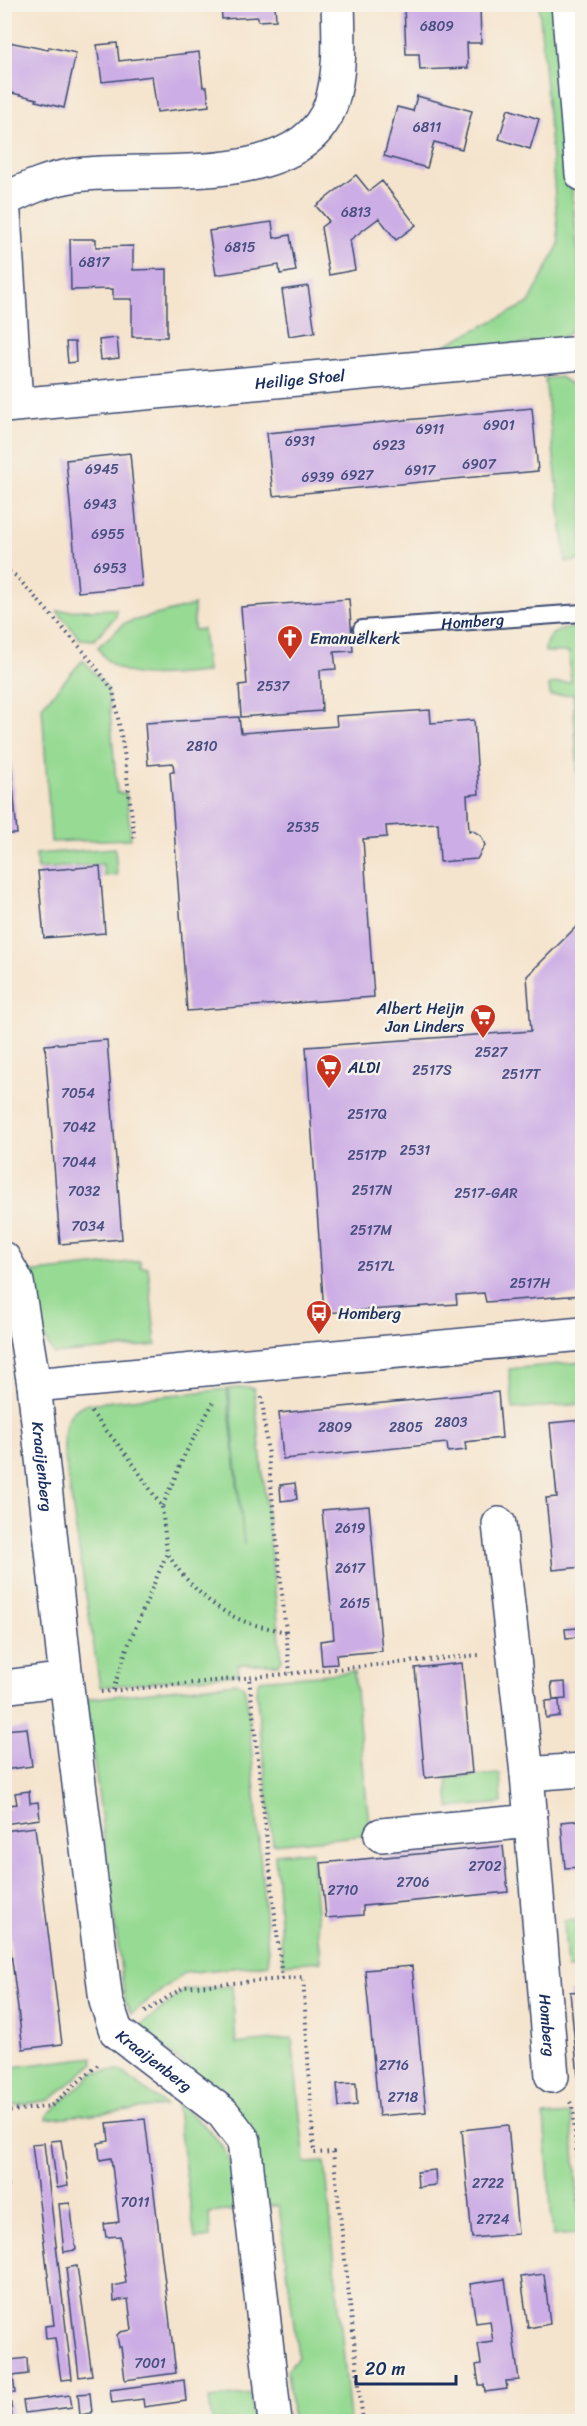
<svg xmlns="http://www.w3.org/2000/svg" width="587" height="2426" font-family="Sriracha,sans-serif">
  <rect width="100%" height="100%" fill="#f7f3e8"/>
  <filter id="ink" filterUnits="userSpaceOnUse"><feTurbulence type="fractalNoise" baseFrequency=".0167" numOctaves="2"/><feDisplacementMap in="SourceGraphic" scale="12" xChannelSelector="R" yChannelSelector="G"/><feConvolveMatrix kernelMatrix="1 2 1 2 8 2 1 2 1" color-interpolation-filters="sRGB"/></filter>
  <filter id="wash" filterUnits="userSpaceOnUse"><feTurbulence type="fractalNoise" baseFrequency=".008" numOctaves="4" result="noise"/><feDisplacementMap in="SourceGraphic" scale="24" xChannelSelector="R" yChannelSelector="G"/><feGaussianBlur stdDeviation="1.35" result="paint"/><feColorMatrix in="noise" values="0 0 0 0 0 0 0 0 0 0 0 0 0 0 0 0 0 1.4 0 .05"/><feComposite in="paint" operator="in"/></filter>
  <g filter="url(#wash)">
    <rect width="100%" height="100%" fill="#f5e4cd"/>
    <path fill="#96da93" stroke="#588478" stroke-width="1.5" d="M539,5H555L582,299C583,323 578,331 556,340L429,353L529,303L559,244Z
      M560,377L579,389L582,418V560L566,562L545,379Z
      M194,605V630L203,629L207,672C171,674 116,687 98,647L125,623Z
      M116,609V616L94,640L80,639L57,611Z
      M582,627V652H579L582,716V841L573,694L550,696L549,684L571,682L569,652H545C545,630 564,628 582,627Z
      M83,660L108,689L117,793H126L131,839L51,842L42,706Z
      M115,848L117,875L104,876L103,864L37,869L36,854Z
      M140,1261V1267H148L156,1345L54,1354L44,1338L27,1273Z
      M4,1315L12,1349L5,1350H4Z
      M582,1362V1404L513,1409L509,1369Z
      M248,1387L254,1389L282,1660L278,1664H238L239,1674L100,1687L64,1452C64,1430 62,1415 85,1404L227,1389L244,1545L229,1389Z
      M354,1672L370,1835L273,1844L256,1691L259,1680Z
      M236,1683L244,1686L248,1708L269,1964L184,1973L131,2014L125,2001L86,1699Z
      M500,1774L502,1803L449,1808L447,1778Z
      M312,1851L321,1961L283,1964L275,1854Z
      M582,1920V1968L567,1969L564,1921Z
      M232,1986L236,2044L292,2038L305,2163L325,2162L350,2421H293L287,2370L298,2357L279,2206H266L210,2088L140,2026L185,1990Z
      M93,2057L94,2063L50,2100L5,2107V2068Z
      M120,2070L166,2106L47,2119V2115L95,2072Z
      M176,2103C195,2118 219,2135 228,2158C234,2174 234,2193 236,2210L209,2213L210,2237L195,2239Z
      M571,2114L581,2233L553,2236L544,2116Z
      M250,2394L253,2421H212L209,2399Z"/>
    <g id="blocks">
      <path fill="#ccade5" d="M221,4H275L276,20L258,21V17L222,19Z
        M404,5H480L481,43H467L468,68L420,70L419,54H406Z
        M4,41L48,50L49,47L76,53L64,108L36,101L37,99L4,91Z
        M117,43L119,61L199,52L203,87H207L209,106L157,112L152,76L102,82L97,45Z
        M417,96L472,111L462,149L434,142L427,168L384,156L397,107L413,111Z
        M508,109L539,119L530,149L499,139Z
        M356,175L369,191L382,181L416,225L396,240L379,218L350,240L355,270L329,275L321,227L329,221L316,206Z
        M272,222L274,238L290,235L296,271L280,274L279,265L216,275L209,231Z
        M70,239H96V247L133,246V270L167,269V337H132V299H113V289L71,290Z
        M308,286L315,332L289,336L282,290Z
        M117,338L119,358L101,360L99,340Z
        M66,342H75L76,362L68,363Z
        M532,408L538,471L273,496L267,433Z
        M130,453L142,586L78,592L66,460Z
        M349,599L353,651L334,652L336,669L320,670L322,711L241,717L239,685L247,684L241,607Z
        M4,702H6L17,834H4Z
        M430,710L431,723L474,720L479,794L467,795L469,831L472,830L481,836L485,845L477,859L440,862L438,823L386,826L387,837L363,839L374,997L187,1011L170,772H174L173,763L148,765L145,723L239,717L241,733L337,726L336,716Z
        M100,866L105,933L44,938L38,871Z
        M582,921V1295L486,1302L484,1293L456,1295L457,1304L324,1313L306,1047L531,1031L527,976Z
        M107,1040L122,1239L60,1244L45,1045Z
        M498,1392L502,1438L465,1442L466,1450L448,1452L447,1443L283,1459L279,1413Z
        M582,1420V1567L553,1570L546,1498L557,1497L550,1423Z
        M295,1483L297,1499L281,1501L280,1485Z
        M369,1506L382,1651L336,1655L337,1664L322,1665L320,1641L334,1639L322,1510Z
        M4,1591L10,1627H4Z
        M578,1628L579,1637L566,1638L565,1629Z
        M462,1663L472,1773L425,1778L415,1668Z
        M565,1682L566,1699L553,1700L551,1683Z
        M559,1700L560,1716L546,1718L545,1701Z
        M27,1728L32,1766L4,1770V1730Z
        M29,1791L30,1803L38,1802L40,1819L4,1824V1811L10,1810L9,1805L17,1804L15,1793Z
        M582,1820V1867L565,1868L561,1822Z
        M35,1827L62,2044L23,2049L4,1896V1831Z
        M503,1846L508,1892L363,1906V1915L326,1918L321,1863Z
        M412,1966L426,2112L379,2116L365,1970Z
        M582,1991V2097L580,2098L570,1992Z
        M356,2083L357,2105L339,2107L337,2084Z
        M145,2119L176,2373L125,2380L121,2347H119L117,2335L120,2332L132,2330L128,2299L114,2301L113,2286L126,2283L120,2236L106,2237L104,2224L119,2222L111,2158L100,2160L98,2143L109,2141L107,2123Z
        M508,2125L518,2234L472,2238L462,2130Z
        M61,2140L68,2186L57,2188L51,2141Z
        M44,2143L72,2379L61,2380L55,2338L46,2339L45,2326L54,2325L32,2144Z
        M4,2161L9,2187L4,2188Z
        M435,2170L436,2185L418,2187L417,2172Z
        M70,2203L76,2250L64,2252L59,2204Z
        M77,2266L92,2375L79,2377L66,2268Z
        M544,2274L550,2324L528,2328L521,2277Z
        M505,2279L519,2380L506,2381L507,2389L485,2392L484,2385H479L476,2365L481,2364L478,2344L493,2342L490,2321L476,2323L470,2284Z
        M4,2317L11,2360L27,2358L28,2374L13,2376L15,2393L4,2394Z
        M184,2380L186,2401L144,2407L143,2399L112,2403L110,2390Z
        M90,2393L92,2413L80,2415L78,2394Z
        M70,2395L72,2407L25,2413L23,2401Z
        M4,2403H11L12,2420L4,2421Z"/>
    </g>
  </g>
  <g filter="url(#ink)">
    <use href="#blocks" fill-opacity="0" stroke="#3c4a6f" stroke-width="1.5"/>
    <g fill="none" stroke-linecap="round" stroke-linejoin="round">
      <defs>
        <g id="service">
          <path id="s1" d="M362,629L582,613"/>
        </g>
        <g id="minor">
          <path d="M568,4L582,174"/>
          <path d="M4,200C28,188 51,178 77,175C149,165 301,192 331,104C341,72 339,38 338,4"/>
          <path d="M4,214L16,404"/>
          <path id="s2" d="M4,406L582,353"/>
          <path id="s3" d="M4,1259L17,1282L34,1385L66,1679L106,2001L116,2031L223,2113L244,2141L275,2422"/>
          <path d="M34,1385L582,1334"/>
          <path d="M499,1524L527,1774L582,1770"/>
          <path d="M4,1687L66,1679"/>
          <path id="s4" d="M527,1774L552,2076"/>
          <path d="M381,1835L531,1821"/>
        </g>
      </defs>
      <use href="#service" stroke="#3c4a6f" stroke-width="20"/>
      <use href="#minor" stroke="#3c4a6f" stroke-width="36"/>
      <path stroke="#3c4a6f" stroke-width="4" stroke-dasharray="1.5 4.5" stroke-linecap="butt" d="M4,569L16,576L85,653L113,690L124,752L135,842
        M262,1397L286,1632
        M91,1412L130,1459L162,1507L185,1454L213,1403
        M162,1507L167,1553
        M113,1690L127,1648L167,1553C185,1582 215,1612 249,1623C261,1627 274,1629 286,1632L290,1673
        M101,1692L479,1655
        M282,1979L303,1977L314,2153L333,2152L363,2422
        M145,2012L184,1987L282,1979L249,1677
        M570,2102L573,2107L582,2223
        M4,2112L51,2106L101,2062"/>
      <use href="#service" stroke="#fff" stroke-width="16"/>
      <use href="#minor" stroke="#fff" stroke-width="33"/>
    </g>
  </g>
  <defs>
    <symbol id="church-pin" viewBox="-11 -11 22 30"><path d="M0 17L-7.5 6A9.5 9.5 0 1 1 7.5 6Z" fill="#c8321e" stroke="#f7f3e8"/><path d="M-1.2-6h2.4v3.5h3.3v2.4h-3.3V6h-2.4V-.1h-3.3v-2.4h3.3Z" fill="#fff"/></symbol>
    <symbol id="supermarket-pin" viewBox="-11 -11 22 30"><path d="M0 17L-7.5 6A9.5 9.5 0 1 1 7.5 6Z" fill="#c8321e" stroke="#f7f3e8"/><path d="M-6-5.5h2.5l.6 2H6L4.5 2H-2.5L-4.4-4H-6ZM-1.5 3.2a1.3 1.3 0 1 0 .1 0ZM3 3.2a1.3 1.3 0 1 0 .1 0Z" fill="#fff"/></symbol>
    <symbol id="bus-pin" viewBox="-11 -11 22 30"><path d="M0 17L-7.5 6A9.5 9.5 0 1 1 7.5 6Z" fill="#c8321e" stroke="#f7f3e8"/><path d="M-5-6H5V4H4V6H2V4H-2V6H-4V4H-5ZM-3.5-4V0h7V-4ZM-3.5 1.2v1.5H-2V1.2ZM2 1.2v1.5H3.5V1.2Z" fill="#fff"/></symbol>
  </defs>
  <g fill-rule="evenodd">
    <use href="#church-pin" x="275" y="623" width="30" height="40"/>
    <use href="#supermarket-pin" x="468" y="1002" width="30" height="40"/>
    <use href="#supermarket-pin" x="314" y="1052" width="30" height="40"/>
    <use href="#bus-pin" x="304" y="1298" width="30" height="40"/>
  </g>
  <g text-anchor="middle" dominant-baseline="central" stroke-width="5" stroke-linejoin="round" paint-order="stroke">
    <g font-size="14" fill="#474e80">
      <text x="437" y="26">6809</text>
      <text x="427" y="127">6811</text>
      <text x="356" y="212">6813</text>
      <text x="240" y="247">6815</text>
      <text x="94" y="262">6817</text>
      <text x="499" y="425">6901</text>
      <text x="430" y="429">6911</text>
      <text x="300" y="441">6931</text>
      <text x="389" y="445">6923</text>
      <text x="479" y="464">6907</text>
      <text x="102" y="469">6945</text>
      <text x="420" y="470">6917</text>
      <text x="357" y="475">6927</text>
      <text x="318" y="477">6939</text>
      <text x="100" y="504">6943</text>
      <text x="108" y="534">6955</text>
      <text x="110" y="568">6953</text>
      <text x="273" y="686">2537</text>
      <text x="202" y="746">2810</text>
      <text x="303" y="827">2535</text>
      <text x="491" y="1052">2527</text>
      <text x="432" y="1070">2517S</text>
      <text x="521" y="1074">2517T</text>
      <text x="78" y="1093">7054</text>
      <text x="367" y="1114">2517Q</text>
      <text x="79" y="1127">7042</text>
      <text x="415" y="1150">2531</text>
      <text x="367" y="1155">2517P</text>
      <text x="79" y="1162">7044</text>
      <text x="372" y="1190">2517N</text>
      <text x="84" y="1191">7032</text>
      <text x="486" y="1193">2517-GAR</text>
      <text x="88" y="1226">7034</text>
      <text x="371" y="1230">2517M</text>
      <text x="376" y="1266">2517L</text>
      <text x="530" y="1283">2517H</text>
      <text x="451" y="1422">2803</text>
      <text x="335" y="1427">2809</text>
      <text x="406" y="1427">2805</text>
      <text x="350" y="1528">2619</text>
      <text x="350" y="1568">2617</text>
      <text x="355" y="1603">2615</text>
      <text x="485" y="1866">2702</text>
      <text x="413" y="1882">2706</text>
      <text x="343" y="1890">2710</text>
      <text x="394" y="2065">2716</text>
      <text x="403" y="2097">2718</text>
      <text x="488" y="2183">2722</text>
      <text x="135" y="2202">7011</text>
      <text x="493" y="2219">2724</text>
      <text x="150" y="2363">7001</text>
    </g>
    <g font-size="16" fill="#1b2f5e" stroke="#f7f3e8">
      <text stroke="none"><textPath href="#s2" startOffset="297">Heilige Stoel</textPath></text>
      <text stroke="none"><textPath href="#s1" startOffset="111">Homberg</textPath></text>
      <text stroke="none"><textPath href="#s3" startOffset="213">Kraaijenberg</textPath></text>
      <text stroke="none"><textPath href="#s4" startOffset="252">Homberg</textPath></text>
      <text stroke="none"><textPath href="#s3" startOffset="831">Kraaijenberg</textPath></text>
    </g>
    <g font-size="16" fill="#1b2f5e" stroke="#f7f3e8" text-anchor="start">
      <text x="310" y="638">Emanuëlkerk</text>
      <text x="464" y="1008" text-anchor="end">Albert Heijn<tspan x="464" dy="18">Jan Linders</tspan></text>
      <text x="348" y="1067">ALDI</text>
      <text x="338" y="1313">Homberg</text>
    </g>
  </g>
  <rect width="587" height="2426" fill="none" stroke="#f7f3e8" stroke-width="24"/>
  <path d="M356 2375v9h100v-9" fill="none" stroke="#1b2f5e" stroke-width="3"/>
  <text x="365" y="2375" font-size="18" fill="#1b2f5e" stroke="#f7f3e8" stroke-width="4.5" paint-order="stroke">20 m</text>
</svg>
